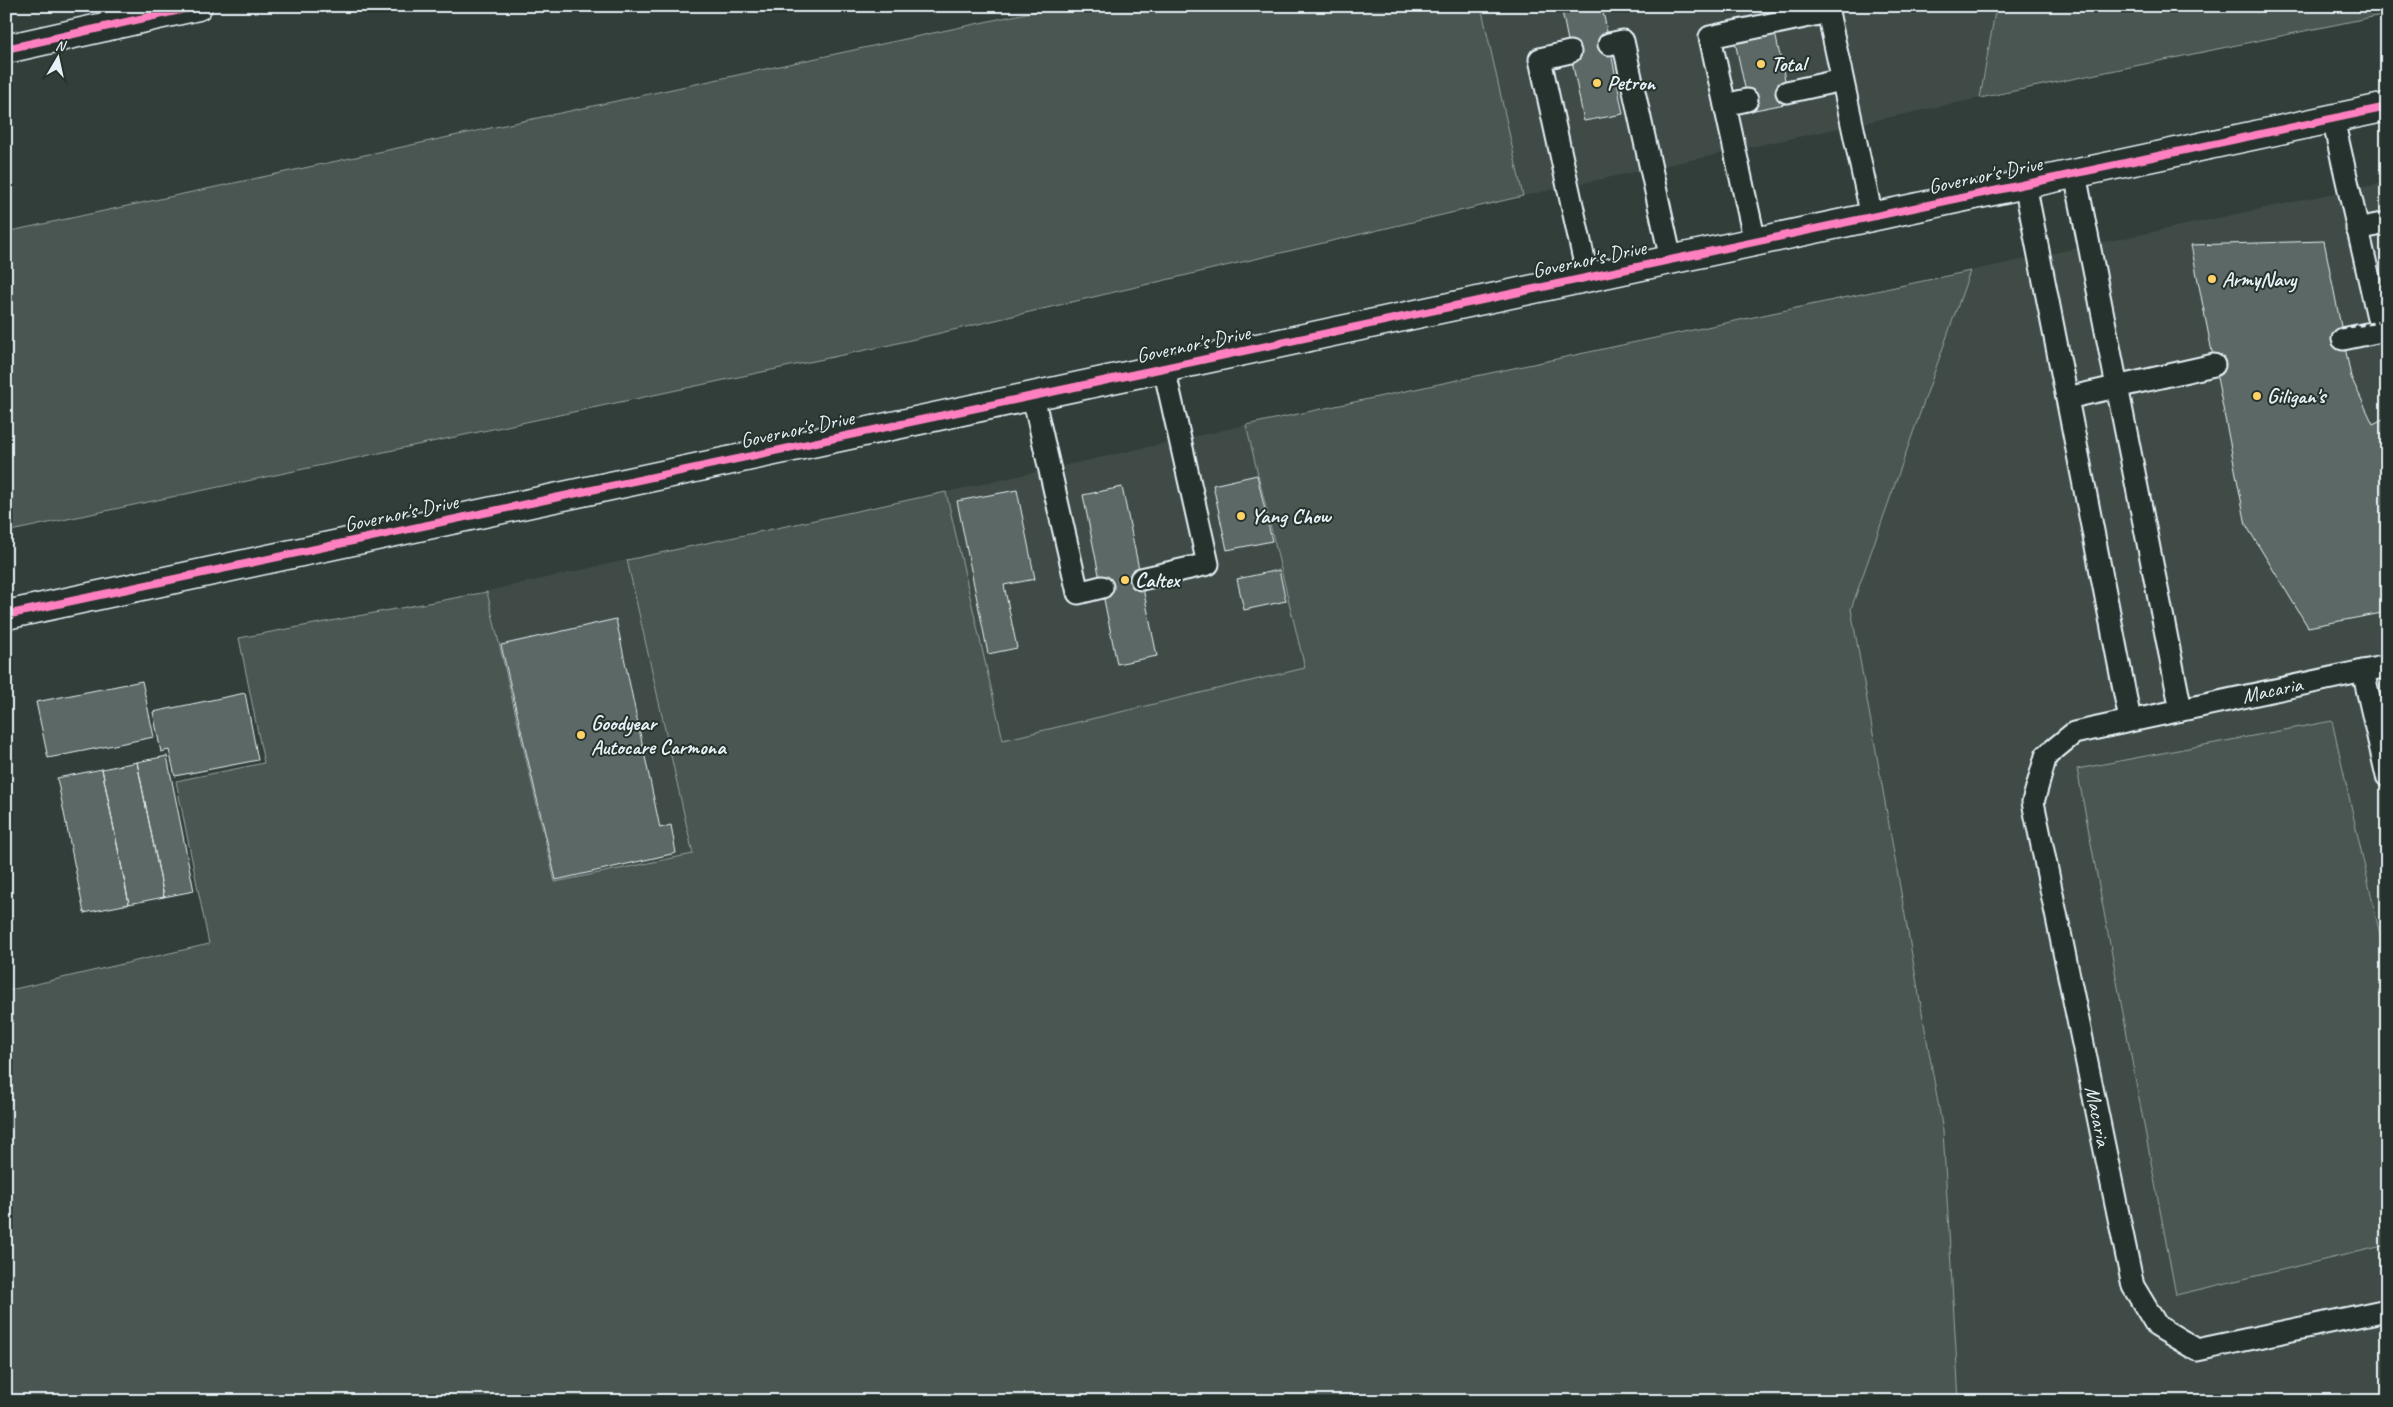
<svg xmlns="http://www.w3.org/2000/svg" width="2393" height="1407" font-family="Caveat,sans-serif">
  <rect width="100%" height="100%" fill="#323e39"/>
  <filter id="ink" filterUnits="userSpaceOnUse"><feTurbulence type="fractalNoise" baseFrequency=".02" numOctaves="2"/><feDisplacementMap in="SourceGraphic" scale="10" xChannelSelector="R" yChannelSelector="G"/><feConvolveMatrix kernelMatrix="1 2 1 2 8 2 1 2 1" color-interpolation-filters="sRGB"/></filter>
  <g filter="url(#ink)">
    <path fill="#3f4b46" d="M1481,6H1996L1980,98L1523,196Z
      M2387,182V1401H1959L1943,1131L1851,609L1970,271Z
      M1246,425L1305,668L1003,740L946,492Z
      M626,560L693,854L555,881L487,591Z"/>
    <path fill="#495651" stroke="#98a4a4" d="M1059,6H1481L1523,196L885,346L6,532V232Z
      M1996,6H2387V14L1980,98Z
      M1970,271L1851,609L1943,1131L1959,1401H6V991L209,944L176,781L264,763L239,638L487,592L555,882L693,854L627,560L946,492L1003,740L1305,668L1246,425Z
      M2332,721L2387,966V1245L2176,1295L2077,769Z"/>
    <path fill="#5c6865" stroke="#e8f1f8" d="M1561,6H1602L1623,114L1584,121Z
      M1774,28L1790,103L1750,111L1734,37Z
      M2324,241L2351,377L2373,424L2387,417V612L2308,627L2246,525L2191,245Z
      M1257,475L1272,541L1227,550L1213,485Z
      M1122,487L1157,656L1117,664L1083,495Z
      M1017,490L1035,579L1004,585L1017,648L988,654L957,501Z
      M1279,570L1286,601L1244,610L1237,579Z
      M616,619L660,828L671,825L676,853L556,880L501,645Z
      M142,681L154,737L48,758L36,702Z
      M245,693L258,760L175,776L169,750L161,752L153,712Z
      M167,756L194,891L164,897L137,762Z
      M137,762L164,897L129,904L102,769Z
      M102,769L129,904L84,913L57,778Z"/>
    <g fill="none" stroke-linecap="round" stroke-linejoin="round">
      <defs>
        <g id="lane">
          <path d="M1609,44L1623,41L1671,260"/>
          <path d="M1570,52L1540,59L1588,278"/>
          <path d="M1787,92L1842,80"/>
          <path d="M1725,105L1747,100"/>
          <path d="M2333,119L2381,331L2343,339"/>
          <path d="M2075,174L2181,710"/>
          <path d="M2025,184L2130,720"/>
          <path d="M2357,229L2387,223"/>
          <path d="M1755,242L1710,37L1828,12L1872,217"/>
          <path d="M1033,396L1078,593L1102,587"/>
          <path d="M2067,398L2214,365"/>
          <path d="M1141,579L1208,564L1164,368"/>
          <path id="s1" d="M2387,666L2074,733L2046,756L2033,802L2133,1286L2157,1326L2197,1350L2387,1310"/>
          <path d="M2363,671L2387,776"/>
        </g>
        <path id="street" d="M6,49L198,6"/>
        <path id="highway" d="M6,615L2387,107"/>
      </defs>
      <use href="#lane" stroke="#e8f1f8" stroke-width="25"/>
      <use href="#street" stroke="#e8f1f8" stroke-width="31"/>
      <use href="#highway" stroke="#e8f1f8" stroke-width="31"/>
      <use href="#lane" stroke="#26332d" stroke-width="21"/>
      <use href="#street" stroke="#26332d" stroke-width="28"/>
      <use href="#highway" stroke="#26332d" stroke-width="28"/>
      <path stroke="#e8f1f8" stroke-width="3" stroke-dasharray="5 4" stroke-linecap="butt" d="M2341,328L2387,321"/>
      <defs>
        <path id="cycleway" d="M6,49L198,6
          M6,615L2387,107"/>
      </defs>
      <use href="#cycleway" stroke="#26332d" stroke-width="11"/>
      <use href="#cycleway" stroke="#ff80c0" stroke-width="8"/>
    </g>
  </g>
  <g fill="#ffd166" stroke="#26332d" stroke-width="2">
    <circle cx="1761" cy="64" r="5"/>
    <circle cx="1597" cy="83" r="5"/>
    <circle cx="2212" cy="279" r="5"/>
    <circle cx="2257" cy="396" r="5"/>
    <circle cx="1241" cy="516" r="5"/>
    <circle cx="1125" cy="580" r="5"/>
    <circle cx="581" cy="735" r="5"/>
  </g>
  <g text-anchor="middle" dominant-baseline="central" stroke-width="4" stroke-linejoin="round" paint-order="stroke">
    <g font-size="21" font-weight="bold" fill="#e8f1f8" stroke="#26332d" text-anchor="start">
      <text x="1771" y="64">Total</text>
      <text x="1607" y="83">Petron</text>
      <text x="2222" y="279">ArmyNavy</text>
      <text x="2267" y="396">Giligan's</text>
      <text x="1251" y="516">Yang Chow</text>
      <text x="1135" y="580">Caltex</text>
      <text x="591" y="723">Goodyear<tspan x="591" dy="24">Autocare Carmona</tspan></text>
    </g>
    <g font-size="21" fill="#e8f1f8" stroke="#26332d">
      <text transform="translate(1985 175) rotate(-12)">Governor's Drive</text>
      <text transform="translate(1589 259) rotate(-12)">Governor's Drive</text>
      <text transform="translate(1193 344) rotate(-12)">Governor's Drive</text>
      <text transform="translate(797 429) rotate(-12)">Governor's Drive</text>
      <text transform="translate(401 513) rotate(-12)">Governor's Drive</text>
      <text transform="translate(2272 690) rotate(-12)">Macaria</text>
      <text stroke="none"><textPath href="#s1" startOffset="725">Macaria</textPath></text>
    </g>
  </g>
  <rect width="2393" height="1407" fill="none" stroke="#26332d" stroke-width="25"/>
  <rect x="12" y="12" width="2368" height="1382" fill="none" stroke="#e8f1f8" stroke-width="2" filter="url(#ink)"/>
  <g transform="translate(58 58) rotate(9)" stroke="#26332d" stroke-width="4" paint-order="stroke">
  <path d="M0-4L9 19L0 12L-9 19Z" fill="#e8f1f8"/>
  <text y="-8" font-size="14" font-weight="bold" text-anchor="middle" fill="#e8f1f8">N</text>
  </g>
</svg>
